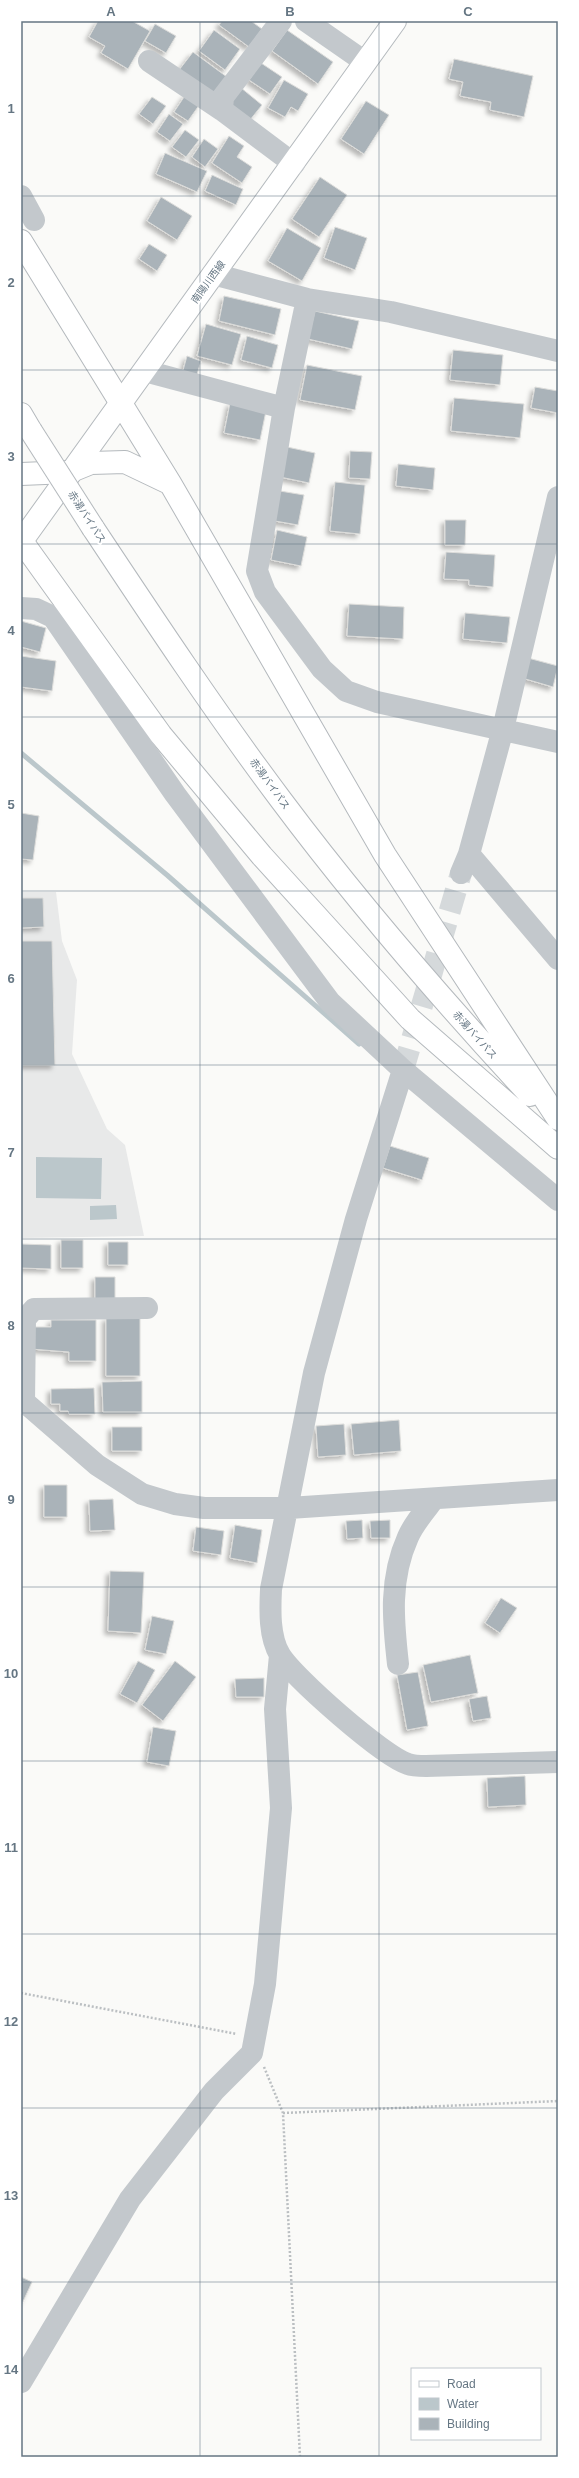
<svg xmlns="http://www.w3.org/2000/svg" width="579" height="2478" font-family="Helvetica,'Noto Sans JP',sans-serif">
  <defs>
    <filter id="shadow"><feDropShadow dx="-3.5" dy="3.5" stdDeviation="2" flood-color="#0004"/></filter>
  </defs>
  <rect width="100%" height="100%" fill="#fafaf8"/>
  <path fill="#e8e9e9" d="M21,892H56L62,941L77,980L72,1054L107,1129L125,1145L144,1236L21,1238Z"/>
  <path fill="#bbc7cb" d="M36,1157L102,1158L101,1199L36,1198Z
    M116,1205L117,1219L90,1220V1206Z"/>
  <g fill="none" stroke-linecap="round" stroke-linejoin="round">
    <path stroke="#bbc7cb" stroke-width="5" d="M21,753L167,875L359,1044"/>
  </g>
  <path fill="#aab3b9" stroke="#dcdcda" filter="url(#shadow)" d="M98,21H132L150,31L128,69L101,53L105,46L89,37Z
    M222,21H251L262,29L249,47L219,25Z
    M155,24L176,36L166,53L145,41Z
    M214,30L240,49L225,70L199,51Z
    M287,30L333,62L318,84L272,51Z
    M193,52L227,77L213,95L179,70Z
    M454,59L533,76L524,117L490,110L491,102L460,96L463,82L449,79Z
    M261,63L282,77L270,94L249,80Z
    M284,80L308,94L298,111L291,107L285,117L268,108Z
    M240,87L262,105L250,120L228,102Z
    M186,94L200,104L188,121L174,112Z
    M152,97L166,106L153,124L139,114Z
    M366,101L389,115L364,154L341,139Z
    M169,114L183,124L170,141L157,132Z
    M185,130L199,140L186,157L172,147Z
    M229,136L244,146L237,157L252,167L242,183L212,163Z
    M204,139L218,149L205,167L192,157Z
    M165,153L207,171L197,192L156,174Z
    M212,175L243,189L236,205L205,191Z
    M320,177L347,195L319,237L292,219Z
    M161,197L192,216L177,240L147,221Z
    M335,227L367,238L355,270L324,258Z
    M287,228L321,248L302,281L268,261Z
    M149,244L167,255L157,271L139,259Z
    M224,296L281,309L275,335L219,321Z
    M315,311L359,321L352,349L308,339Z
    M206,324L241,334L232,365L197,356Z
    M247,336L278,345L272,368L241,360Z
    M453,350L503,355L500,385L450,380Z
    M187,356L201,361L196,378L182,374Z
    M307,365L362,376L355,410L300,400Z
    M535,387L558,391V413L531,408Z
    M454,398L524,404L520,438L451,431Z
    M230,403L266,411L260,440L224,433Z
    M287,447L315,453L309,483L280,477Z
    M350,451L372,452L370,479L349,478Z
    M398,464L435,468L433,490L396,486Z
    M335,482L365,485L360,534L330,531Z
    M280,491L304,495L298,525L275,521Z
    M445,520H466L465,545H445Z
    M277,530L307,537L301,566L271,560Z
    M446,552L495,555L493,587L469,585V580L444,579Z
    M349,604L404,607L403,639L347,636Z
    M465,613L510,617L507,643L463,639Z
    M21,621L46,628L40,652L21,647Z
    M21,656L56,661L52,691L21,687Z
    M528,658L558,666L553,687L522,678Z
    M21,813L39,816L33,860L21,859Z
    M21,898H43L44,927L21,928Z
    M21,941H52L55,1065H21Z
    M390,1146L429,1158L422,1180L383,1168Z
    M61,1240H83V1268H61Z
    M108,1242H128V1265H108Z
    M21,1244L51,1245V1269L21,1268Z
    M95,1277H115V1299H95Z
    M140,1317V1376H106V1318Z
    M51,1320H96V1361H69V1352L31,1349V1327H51Z
    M142,1381V1412H103L102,1382Z
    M94,1388L95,1414H69L68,1411H60V1404H51V1389Z
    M399,1420L401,1451L354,1455L351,1424Z
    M344,1424L346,1455L318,1457L316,1426Z
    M112,1427H142V1451H112Z
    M44,1485H67V1517H44Z
    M113,1499L115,1530L90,1531L89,1500Z
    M362,1520L363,1538L347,1539L346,1521Z
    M390,1520V1538H371L370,1521Z
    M235,1525L262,1530L257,1563L230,1558Z
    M196,1527L224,1531L221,1555L193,1551Z
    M110,1571L144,1572L141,1633L108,1631Z
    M501,1598L517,1608L500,1633L485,1623Z
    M152,1616L174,1621L166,1654L145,1650Z
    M470,1655L478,1693L431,1702L423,1665Z
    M138,1661L155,1670L137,1703L120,1694Z
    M175,1661L196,1677L163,1721L142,1705Z
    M418,1672L428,1726L407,1730L397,1675Z
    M264,1678V1697H236L235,1679Z
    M487,1696L491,1718L473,1721L469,1699Z
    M153,1727L176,1731L169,1766L147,1762Z
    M525,1776L526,1805L488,1807L487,1778Z
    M21,2277L32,2282L21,2306Z"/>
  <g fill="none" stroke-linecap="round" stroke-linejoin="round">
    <path stroke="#d5d9db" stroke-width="22" stroke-dasharray="22 11" stroke-linecap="butt" d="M403,1070L461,873"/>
    <defs>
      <path id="major" d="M21,542L395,21"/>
      <path id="highway" d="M21,241L170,483L385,855L558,1119
        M21,414L31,431
        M21,474L69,472L91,463L125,462L169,483
        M93,528C154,620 215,712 281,800C358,903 443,1001 530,1095
        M21,540L161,735L262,856L410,1019L558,1148"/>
    </defs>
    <use href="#major" stroke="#b5babe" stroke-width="24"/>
    <use href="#highway" stroke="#b4b9bd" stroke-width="24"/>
    <path stroke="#bbbfc2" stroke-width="2.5" stroke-dasharray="2 2" stroke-linecap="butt" d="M21,1993L237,2034
      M264,2067L283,2113L300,2457
      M283,2113L558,2101"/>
    <path stroke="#c3c8cc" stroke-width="22" d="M281,21L223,97L222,110L294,164
      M306,21L365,62
      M149,61L222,110
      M21,196L34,220
      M213,274L307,299L391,312L558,351
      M307,299L284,408L257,571L265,592L322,669L346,691L377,702L558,742
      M145,371L284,408
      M21,608L36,609L53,617L175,794L330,1002L403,1070L558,1200
      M469,854L558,959
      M461,873L469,854L503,729L558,497
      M403,1070L356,1219L314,1373L271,1589C270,1610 269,1637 280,1655C294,1678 383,1756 408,1764C413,1766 420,1766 426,1766L558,1762
      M21,1399L97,1465L142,1494L175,1504L204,1508H289L558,1490
      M24,1402L25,1319L34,1309L147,1308
      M398,1664C393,1620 389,1579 408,1537C414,1523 425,1511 434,1499
      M21,2382L130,2199L214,2091L252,2053L265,1984L281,1808L275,1709L280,1655"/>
    <use href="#major" stroke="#fff" stroke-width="22"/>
    <use href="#highway" stroke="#fff" stroke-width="22"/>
    <defs>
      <path id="highway-bridge" d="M31,431L93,528"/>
    </defs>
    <use href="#highway-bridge" stroke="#b4b9bd" stroke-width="24" stroke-linecap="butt"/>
    <use href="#highway-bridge" stroke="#fff" stroke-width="22"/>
  </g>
  <path fill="none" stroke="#657683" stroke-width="1" stroke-opacity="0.55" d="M200,21V2457M379,21V2457M21,196H558M21,370H558M21,544H558M21,717H558M21,891H558M21,1065H558M21,1239H558M21,1413H558M21,1587H558M21,1761H558M21,1934H558M21,2108H558M21,2282H558"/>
  <g text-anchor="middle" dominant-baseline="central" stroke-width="4" stroke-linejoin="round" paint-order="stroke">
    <g font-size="10" fill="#657683" stroke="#fff">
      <text transform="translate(208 282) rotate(-54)">南陽川西線</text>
      <text transform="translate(87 517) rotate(57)">赤湯バイパス</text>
      <text transform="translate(270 784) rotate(54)">赤湯バイパス</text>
      <text transform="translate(475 1035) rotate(48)">赤湯バイパス</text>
    </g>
  </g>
  <rect width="579" height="2478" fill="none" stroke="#ffffff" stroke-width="44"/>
  <rect x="411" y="2368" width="130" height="72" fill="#ffffff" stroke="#c1c8cd"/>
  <rect x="419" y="2381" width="20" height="6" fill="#ffffff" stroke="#c1c8cd"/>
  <text x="447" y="2388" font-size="12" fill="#657683">Road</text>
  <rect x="419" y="2398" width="20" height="12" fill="#bbc7cb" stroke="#c1c8cd"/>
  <text x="447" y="2408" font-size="12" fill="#657683">Water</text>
  <rect x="419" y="2418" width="20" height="12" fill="#aab3b9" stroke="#c1c8cd"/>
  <text x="447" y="2428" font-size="12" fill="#657683">Building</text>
  <rect x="22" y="22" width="535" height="2434" fill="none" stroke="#657683" stroke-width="1.5"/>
  <g font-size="13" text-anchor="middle" font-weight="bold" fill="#657683">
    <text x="111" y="16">A</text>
    <text x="290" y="16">B</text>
    <text x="468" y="16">C</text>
    <text x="11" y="113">1</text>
    <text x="11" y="287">2</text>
    <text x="11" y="461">3</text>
    <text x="11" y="635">4</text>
    <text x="11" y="809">5</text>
    <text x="11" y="983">6</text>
    <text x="11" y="1157">7</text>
    <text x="11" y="1330">8</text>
    <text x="11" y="1504">9</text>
    <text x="11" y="1678">10</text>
    <text x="11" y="1852">11</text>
    <text x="11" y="2026">12</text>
    <text x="11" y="2200">13</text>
    <text x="11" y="2374">14</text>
  </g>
</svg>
